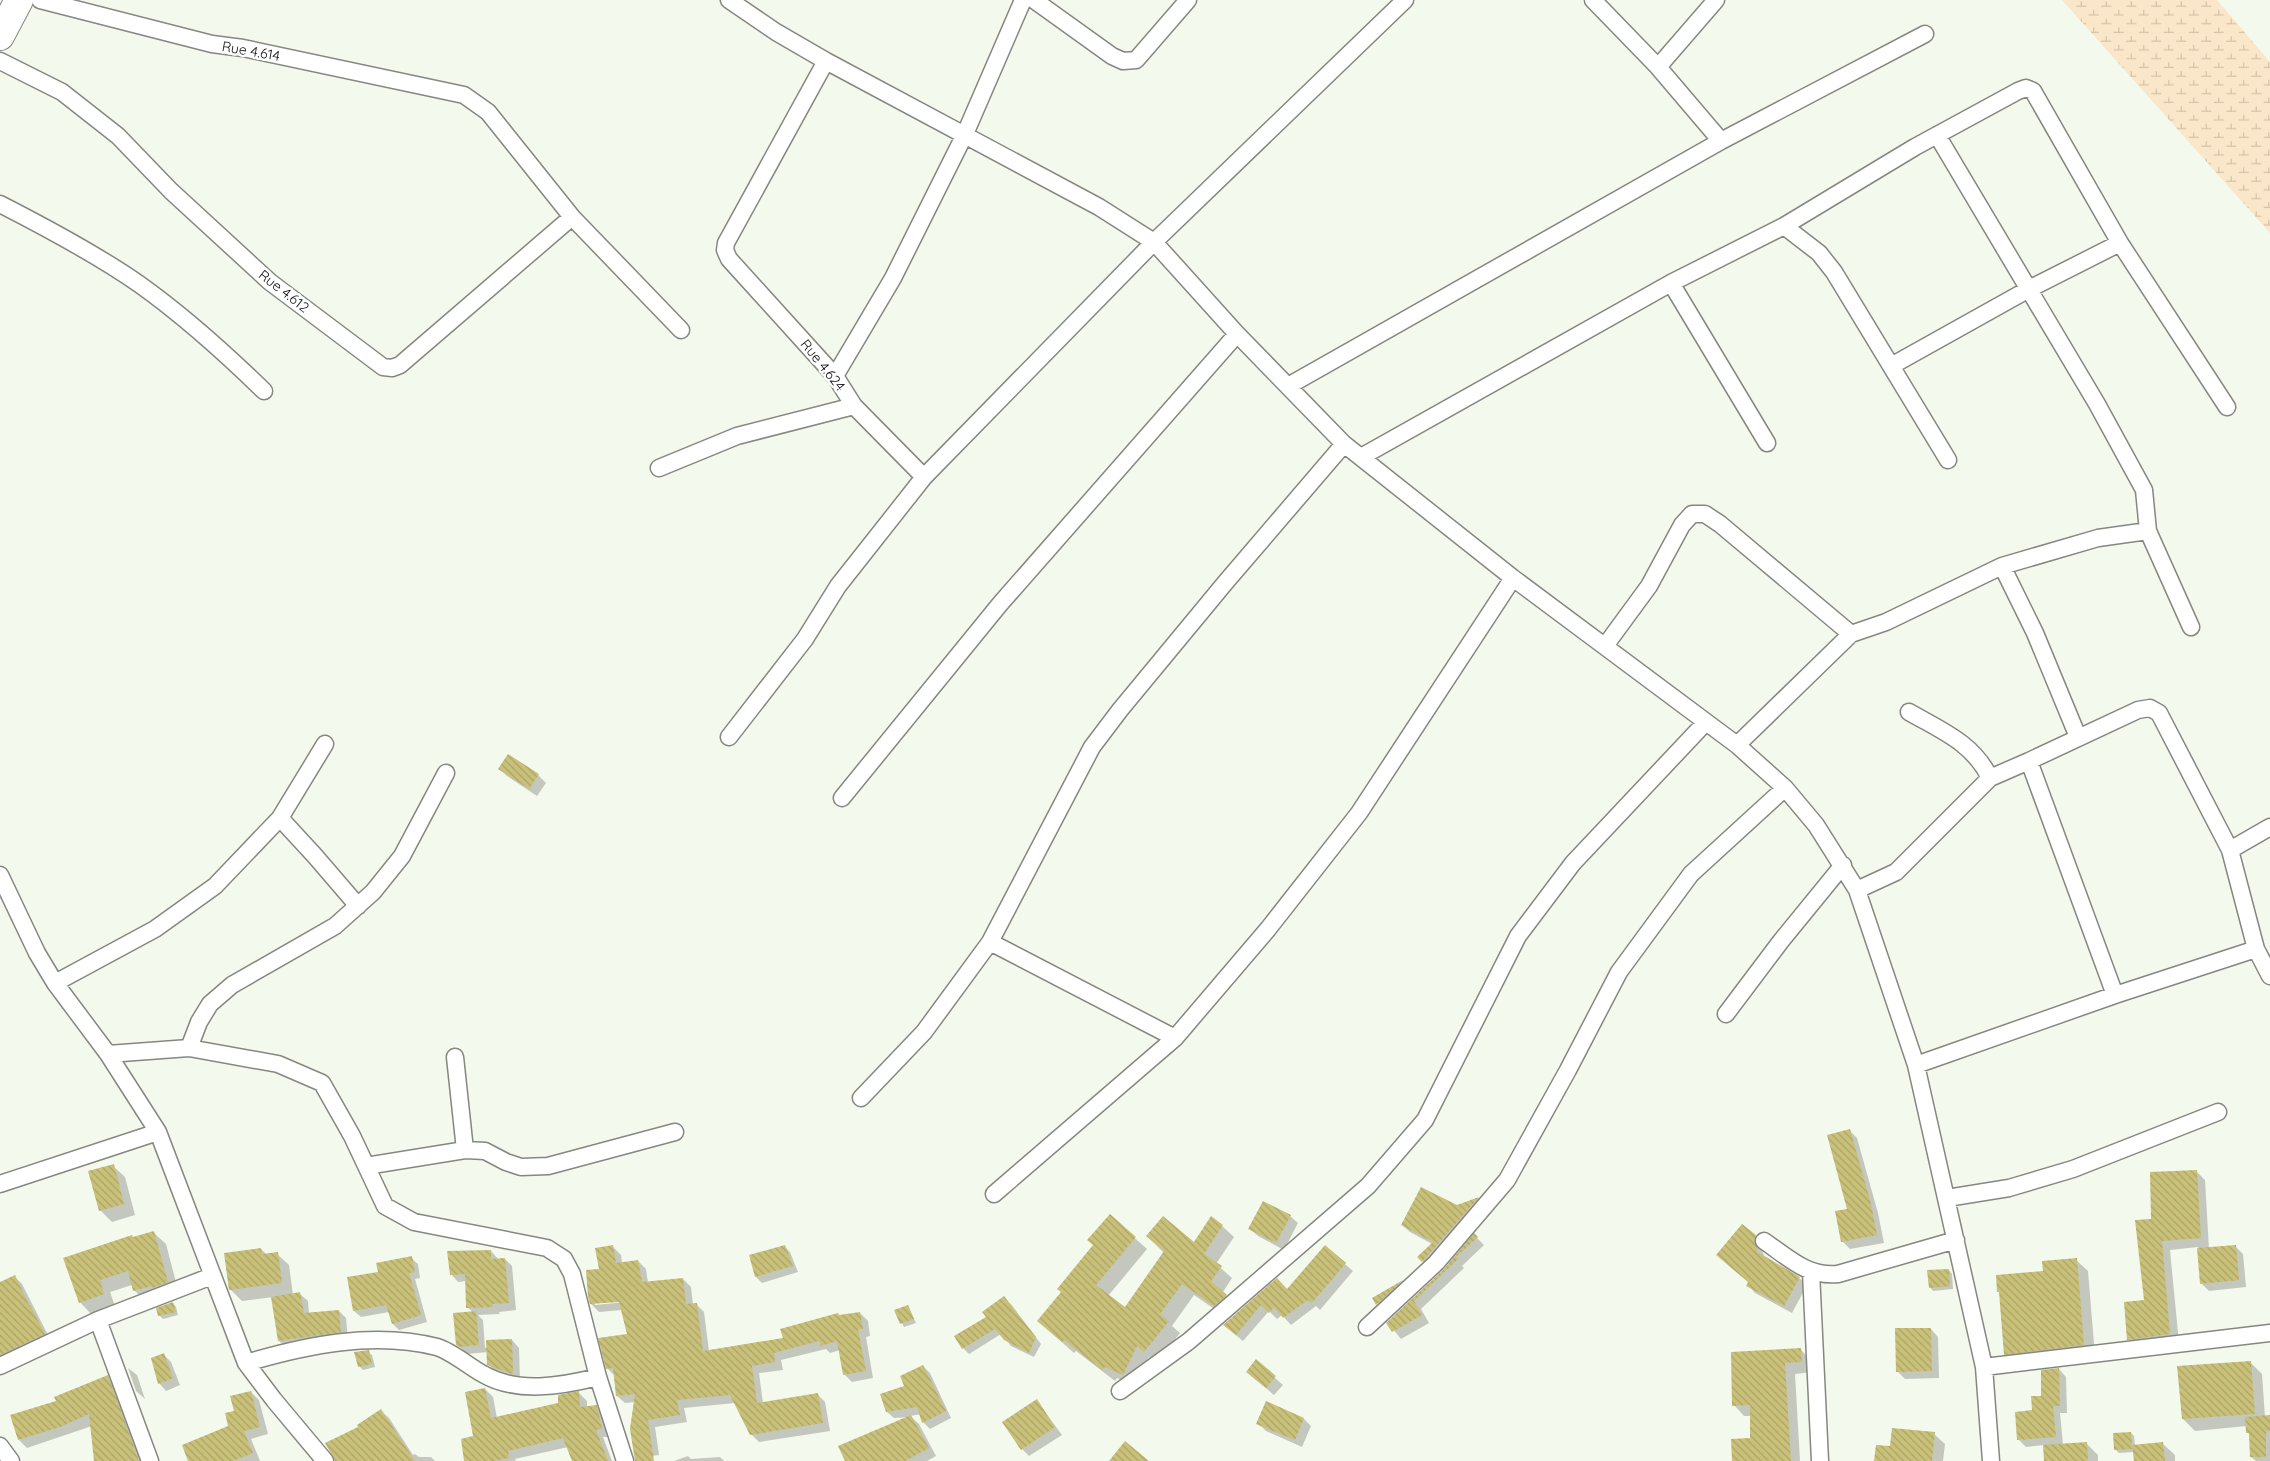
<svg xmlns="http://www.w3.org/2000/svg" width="2270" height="1461" font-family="Quicksand,sans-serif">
  <defs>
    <pattern id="wetland-marsh" width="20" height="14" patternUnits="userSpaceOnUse" patternTransform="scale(1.25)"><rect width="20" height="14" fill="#fae6c8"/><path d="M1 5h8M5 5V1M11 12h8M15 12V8" fill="none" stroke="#d5c4ab"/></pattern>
    <pattern id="building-back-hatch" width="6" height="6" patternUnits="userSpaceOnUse" patternTransform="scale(1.25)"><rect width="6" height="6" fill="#c9c079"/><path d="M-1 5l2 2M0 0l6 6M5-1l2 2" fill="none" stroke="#aba467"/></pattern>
  </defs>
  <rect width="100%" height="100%" fill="#f4f9ee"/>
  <path fill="url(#wetland-marsh)" d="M2062,0H2217L2270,62V233Z"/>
  <path fill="#0003" fill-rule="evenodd" d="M508,756L538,775L546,783L537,796L507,776L500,769Z
    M1849,1130L1857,1138L1878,1213L1884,1243L1850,1249L1842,1241L1849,1210Z
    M113,1166L125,1177L135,1215L112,1222L100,1210Z
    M2196,1171L2205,1180L2209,1249L2235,1246L2243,1254L2246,1287L2209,1291L2201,1283L2198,1247L2170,1250L2179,1343L2137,1348L2128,1339L2146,1301L2152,1220Z
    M1479,1198L1485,1205L1430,1269L1419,1257L1432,1244L1410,1232L1402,1225Z
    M1110,1216L1147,1249L1108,1296L1125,1309L1164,1253L1147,1236L1194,1244L1222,1226L1234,1237L1216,1264L1232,1278L1223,1292L1238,1307L1226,1317L1194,1295L1172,1326L1180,1333L1156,1363L1149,1357L1135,1386L1117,1378L1115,1381L1076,1351L1074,1353L1038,1321L1062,1293L1094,1245Z
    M1290,1216L1298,1223L1284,1250L1258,1236L1250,1229Z
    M1743,1225L1763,1244L1761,1249L1765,1257L1799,1278L1807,1285L1792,1313L1755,1293L1748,1285L1749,1283Z
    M154,1233L166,1244L179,1294L146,1302L134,1290L132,1285L110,1292L115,1306L91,1314L80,1302L134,1238Z
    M1474,1235L1484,1245L1462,1266L1464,1268L1421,1309L1429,1323L1401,1339L1388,1323L1444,1271Z
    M784,1246L790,1252L798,1272L762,1283L756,1277L750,1256Z
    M613,1247L621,1255L622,1263L638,1261L646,1269L648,1283L683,1279L691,1287L693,1305L696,1304L704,1312L709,1351L784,1339L839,1316L860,1313L868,1321L870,1336L866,1337L873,1378L852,1382L844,1374L840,1350L830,1353L826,1349L781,1360L783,1370L759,1373L763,1403L817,1394L825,1402L830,1431L759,1442L751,1434L735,1403L684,1408L687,1422L655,1427L659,1455L642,1457L635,1402L625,1403L617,1396L615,1376L607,1368L628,1335L622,1310L599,1312L591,1304L600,1270ZM625,1300V1302L595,1305V1302Z
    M1325,1247L1353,1271L1320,1310L1316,1306L1291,1325L1282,1315L1277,1319L1269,1311L1243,1341L1232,1332L1277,1280L1288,1291Z
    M261,1249L267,1255L277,1254L289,1265L293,1295L300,1294L308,1301L309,1313L339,1311L346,1318L348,1339L287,1348L279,1341L273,1297L242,1301L230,1289Z
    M491,1251L498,1259H505L512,1266L516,1310L499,1312L500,1314L478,1315L483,1320L485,1348L512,1340L519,1348L520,1381L496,1372L488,1364V1352L467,1354L457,1344L473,1312L467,1307V1281L458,1282L451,1274Z
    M411,1258L418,1264L420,1278L415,1279L427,1322L399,1330L393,1324L389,1312L361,1317L354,1311L379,1273Z
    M2076,1260L2088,1271L2095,1356L2017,1365L2005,1354L2001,1294L1999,1292Z
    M1949,1270L1952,1274L1953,1289L1933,1291L1930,1287Z
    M15,1277L22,1284L51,1341L0,1368V1283Z
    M1403,1281L1410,1288L1385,1311L1374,1298Z
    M173,1303L176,1307L178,1315L163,1319L159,1315Z
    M1010,1303L1041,1344L1034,1357L1011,1346L1001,1334L969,1354L963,1348Z
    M908,1306L916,1323L904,1327L896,1311Z
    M1931,1329L1938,1337L1939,1378L1905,1379L1897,1371Z
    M1800,1349L1811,1360L1812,1372L1795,1374L1800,1461H1733L1751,1440V1416H1744L1734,1405Z
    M368,1352L372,1355L375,1367L363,1370L360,1367L356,1353Z
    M164,1355L171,1362L180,1385L166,1391L159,1383Z
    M1256,1361L1283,1385L1274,1395L1255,1379Z
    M2250,1362L2262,1374L2265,1417H2270V1461H2256L2251,1457V1436L2247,1432V1426L2195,1431L2183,1419Z
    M923,1366L930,1373L951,1418L930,1429L923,1422L921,1414L910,1416L919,1424L936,1456L927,1461H846L909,1417L894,1418L887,1412Z
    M128,1368L137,1375L145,1399L136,1391Z
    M2059,1369L2066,1377L2067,1413H2060L2063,1445L2086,1443L2098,1455V1461H2046L2044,1445L2026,1447L2018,1439Z
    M107,1377L116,1385L144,1461H96L92,1426L27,1448L19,1440L57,1402Z
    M485,1389L493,1397L497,1418L560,1404L579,1393L587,1401V1407H596L604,1415L609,1437H603L612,1461H573L568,1447L515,1459L516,1461H466L475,1437Z
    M251,1392L259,1400L268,1434L251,1439L260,1461H190L229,1427L236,1412Z
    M1036,1400L1062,1435L1029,1456L1022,1449Z
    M381,1411L389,1418L413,1455L415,1454L419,1457H431L435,1461H336L360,1428Z
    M1304,1419L1311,1426L1302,1447L1266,1431L1258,1423Z
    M2131,1433L2134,1436L2135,1446L2163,1444L2175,1455V1461H2135L2134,1452L2119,1453L2116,1450Z
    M1934,1434L1945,1444L1943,1461H1875L1891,1448Z
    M688,1456L691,1459L720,1457L724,1461H674Z"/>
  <path fill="url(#building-back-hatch)" d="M508,754L539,774L529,789L498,769Z
    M1850,1129L1871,1204L1877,1235L1841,1242L1835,1211L1847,1209L1827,1135Z
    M114,1164L124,1204L99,1211L88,1171Z
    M2197,1170L2201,1238L2162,1241L2170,1334L2127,1340L2124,1302L2144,1300L2135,1220L2151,1219L2150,1172Z
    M1421,1187L1457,1205L1479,1197L1422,1262L1417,1257L1433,1242L1401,1225Z
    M1263,1201L1291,1215L1276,1243L1248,1229Z
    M1110,1214L1136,1237L1096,1285L1125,1307L1164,1251L1146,1236L1163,1216L1194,1242L1211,1216L1223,1225L1204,1254L1222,1266L1211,1281L1227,1295L1214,1306L1182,1284L1160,1314L1169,1321L1144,1352L1137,1346L1123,1375L1105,1367L1102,1370L1064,1340L1062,1342L1037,1321L1061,1292L1057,1289L1093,1245L1087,1240Z
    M1742,1224L1756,1235L1754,1241L1758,1249L1756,1251L1800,1277L1784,1306L1746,1286L1748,1282L1716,1255Z
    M154,1231L168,1282L152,1288V1286L133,1291L128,1271L100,1280L104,1294L79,1303L63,1258L132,1235L133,1237Z
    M1474,1233L1478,1237L1456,1257L1458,1259L1414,1301L1422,1315L1392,1332L1386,1323L1443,1270Z
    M613,1245L616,1263L638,1260L642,1282L683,1278L686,1304L697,1303L703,1351L783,1338L780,1329L838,1313L839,1315L860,1312L863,1329H858L866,1371L843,1375L837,1341L821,1346L819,1341L774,1353L775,1362L752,1366L757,1403L818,1393L823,1423L750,1435L730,1395L677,1400L680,1415L648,1420L654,1461H635L630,1429L635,1394L616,1396L613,1368L606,1369L598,1338L627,1334L619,1302L590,1304L588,1297L586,1270L599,1269L595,1248Z
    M785,1245L793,1266L755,1277L749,1255Z
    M1325,1245L1346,1263L1312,1303L1308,1300L1283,1318L1274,1307L1269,1313L1261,1305L1236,1335L1223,1325L1277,1278L1287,1289Z
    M2236,1245L2239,1280L2200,1284L2197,1248Z
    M261,1248L262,1254L278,1252L282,1283L229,1290L224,1253Z
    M491,1250V1259L505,1258L509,1303L492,1304L493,1307L466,1308L465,1274L450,1275L447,1251Z
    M412,1256L415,1272L409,1273L421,1315L392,1324L386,1305L353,1311L347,1277L378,1272L376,1263Z
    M2077,1258L2084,1345L2004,1355L1999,1292H1997L1996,1275L2043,1271L2042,1261Z
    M1949,1269L1950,1286L1929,1288L1927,1270Z
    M15,1275L29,1305H30L45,1334L0,1355V1282Z
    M1403,1280L1376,1305L1372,1298Z
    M300,1292L304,1313L339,1310L341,1332L278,1341L271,1297Z
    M1004,1296L1036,1337L1029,1353L1004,1340L995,1329L962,1349L954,1336L986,1317L982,1312Z
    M173,1302L176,1312L158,1316L156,1308Z
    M908,1305L914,1319L900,1324L894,1310Z
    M476,1311L479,1345L459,1347L456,1345L453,1313Z
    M1895,1328H1931L1932,1371L1896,1372Z
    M512,1339L513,1374L487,1365L486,1340Z
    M1801,1348L1802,1362L1785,1363L1791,1461H1732L1731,1439L1750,1438V1405L1732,1406L1731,1352Z
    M369,1350L372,1364L358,1367L354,1352Z
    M164,1353L173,1378L158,1384L151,1358Z
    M1256,1359L1276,1376L1266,1388L1246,1372Z
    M2251,1361L2255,1414L2182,1419L2177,1366Z
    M923,1365L946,1411L922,1423L917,1407L886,1412L880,1394L904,1386L900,1376Z
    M2059,1368L2060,1406H2053L2056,1437L2017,1440L2015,1412L2032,1410L2031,1396H2041V1370Z
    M108,1375L139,1461H94L89,1414L60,1427L18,1440L10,1415L56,1401L54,1397Z
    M485,1388L491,1418L558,1403V1395L579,1391L580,1407L597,1405L602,1429L596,1430L608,1461H572L563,1438L508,1451L509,1458L493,1461H464L461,1439L473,1436L465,1392Z
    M251,1391L260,1427L244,1431L253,1453L233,1461H188L182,1445L228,1426L225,1413L234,1411L230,1396Z
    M1037,1399L1055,1427L1021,1450L1002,1422Z
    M1266,1401L1304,1418L1295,1440L1256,1424Z
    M381,1409L415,1461H335L325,1443L358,1427L357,1425Z
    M911,1415L929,1448L905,1461H845L838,1446Z
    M2270,1415V1431H2266V1457H2250L2249,1433H2246L2245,1417Z
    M1892,1428L1935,1432L1932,1461H1874L1876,1445L1890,1446Z
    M2131,1432L2132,1449L2114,1450L2113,1433Z
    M1125,1441L1149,1461H1109Z
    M2087,1442L2088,1461H2044L2043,1445Z
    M2163,1442L2165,1461H2134L2132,1445Z"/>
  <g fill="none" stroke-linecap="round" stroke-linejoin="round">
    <defs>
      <path id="street" d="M40,0L212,44L243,48L464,95L488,112L572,217L681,330
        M729,0L776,32L826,61L726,243L725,250L729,259L835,376L854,406L924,477L1154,242L1405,0
        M1034,0L1112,56L1123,61L1136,60L1188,0
        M1593,0L1658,67L1721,141
        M0,61L62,92L118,136L171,191L270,282L383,367L392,368L400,365L572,217
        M826,61L1099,207L1154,242L1237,334L1344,444L1513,578L1737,745L1785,788L1816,825L1857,890L1916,1065L1984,1367L1991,1461
        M1658,67L1716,0
        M1937,135L2097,404L2144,490L2148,531L2191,627
        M0,204C47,228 96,254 139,284C184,316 225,353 264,391
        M1784,226L1819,253L1834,272L1948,460
        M1671,283L1767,443
        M1891,366L2029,289L2120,243
        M835,376L893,278L965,134L1023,0
        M1288,386L1721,141L1925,34
        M1361,457L1671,283L1784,226L1915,147L2018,91L2026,88L2033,91L2120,243L2227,407
        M659,468L737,436L854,406
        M2002,566L2035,633L2078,737
        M1605,646L1649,586L1682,525L1692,514H1705L1720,524L1851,634
        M1909,712C1942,731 1973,743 1990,778
        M729,737L805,639L838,586L924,477
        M1737,745L1851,634L1886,622L2002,566L2098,538L2148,531
        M2029,761L2138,710L2150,708L2159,713L2230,850
        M842,798L1000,604L1237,334
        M280,818L315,856L358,906
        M2270,827L2230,850L2256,949L2270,976
        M0,875L37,953L55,983L108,1054L189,1048L278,1064L322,1083L352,1136L385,1206L414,1222L547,1248L564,1259L572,1274L598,1377L625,1461
        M1857,890L1896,872L1990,778L2029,761L2115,995
        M990,942L1175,1038
        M55,983L155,929L215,886L280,818L325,744
        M1726,1014L1781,941L1843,865
        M189,1048L199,1022L210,1004L232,985L335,926L373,892L402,856L446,773
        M108,1054L158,1132L246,1363L274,1400L325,1461
        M455,1057L465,1150
        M1916,1065L2115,995L2256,949
        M861,1098L924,1032L990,942L1092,747L1120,710L1225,583L1344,444
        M366,1166L465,1150L485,1151L506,1162L521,1167L548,1166L675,1132
        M0,1184L158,1132
        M994,1194L1175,1038L1268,929L1359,813L1513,578
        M1947,1198L2009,1188L2073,1169L2218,1112
        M1764,1241C1789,1258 1807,1277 1838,1274L1956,1240
        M1811,1272L1820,1461
        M98,1320L150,1461
        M1367,1327L1436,1263L1507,1180L1568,1070L1619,972L1691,874L1785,788
        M246,1363C307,1345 374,1331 437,1347C451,1351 470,1367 483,1374C517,1394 562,1386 598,1377
        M0,1366L98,1320L212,1276
        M1984,1367L2270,1333
        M1120,1391L1189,1341L1368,1186L1425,1120L1518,936L1573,863L1705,723
        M0,1446L11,1461"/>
      <path id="highway" d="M0,36L19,0"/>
    </defs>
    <use href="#street" stroke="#84887f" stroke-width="19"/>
    <use href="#highway" stroke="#84887f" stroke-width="30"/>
    <use href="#street" stroke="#fff" stroke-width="16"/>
    <use href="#highway" stroke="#fff" stroke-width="28"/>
  </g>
  <g text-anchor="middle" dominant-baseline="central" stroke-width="5" stroke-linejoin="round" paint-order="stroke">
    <g font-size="14" fill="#0f100d" stroke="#fff">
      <text transform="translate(251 51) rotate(10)">Rue 4.614</text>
      <text transform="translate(284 291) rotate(38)">Rue 4.612</text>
      <text transform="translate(823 365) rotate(51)">Rue 4.624</text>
    </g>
  </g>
</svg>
